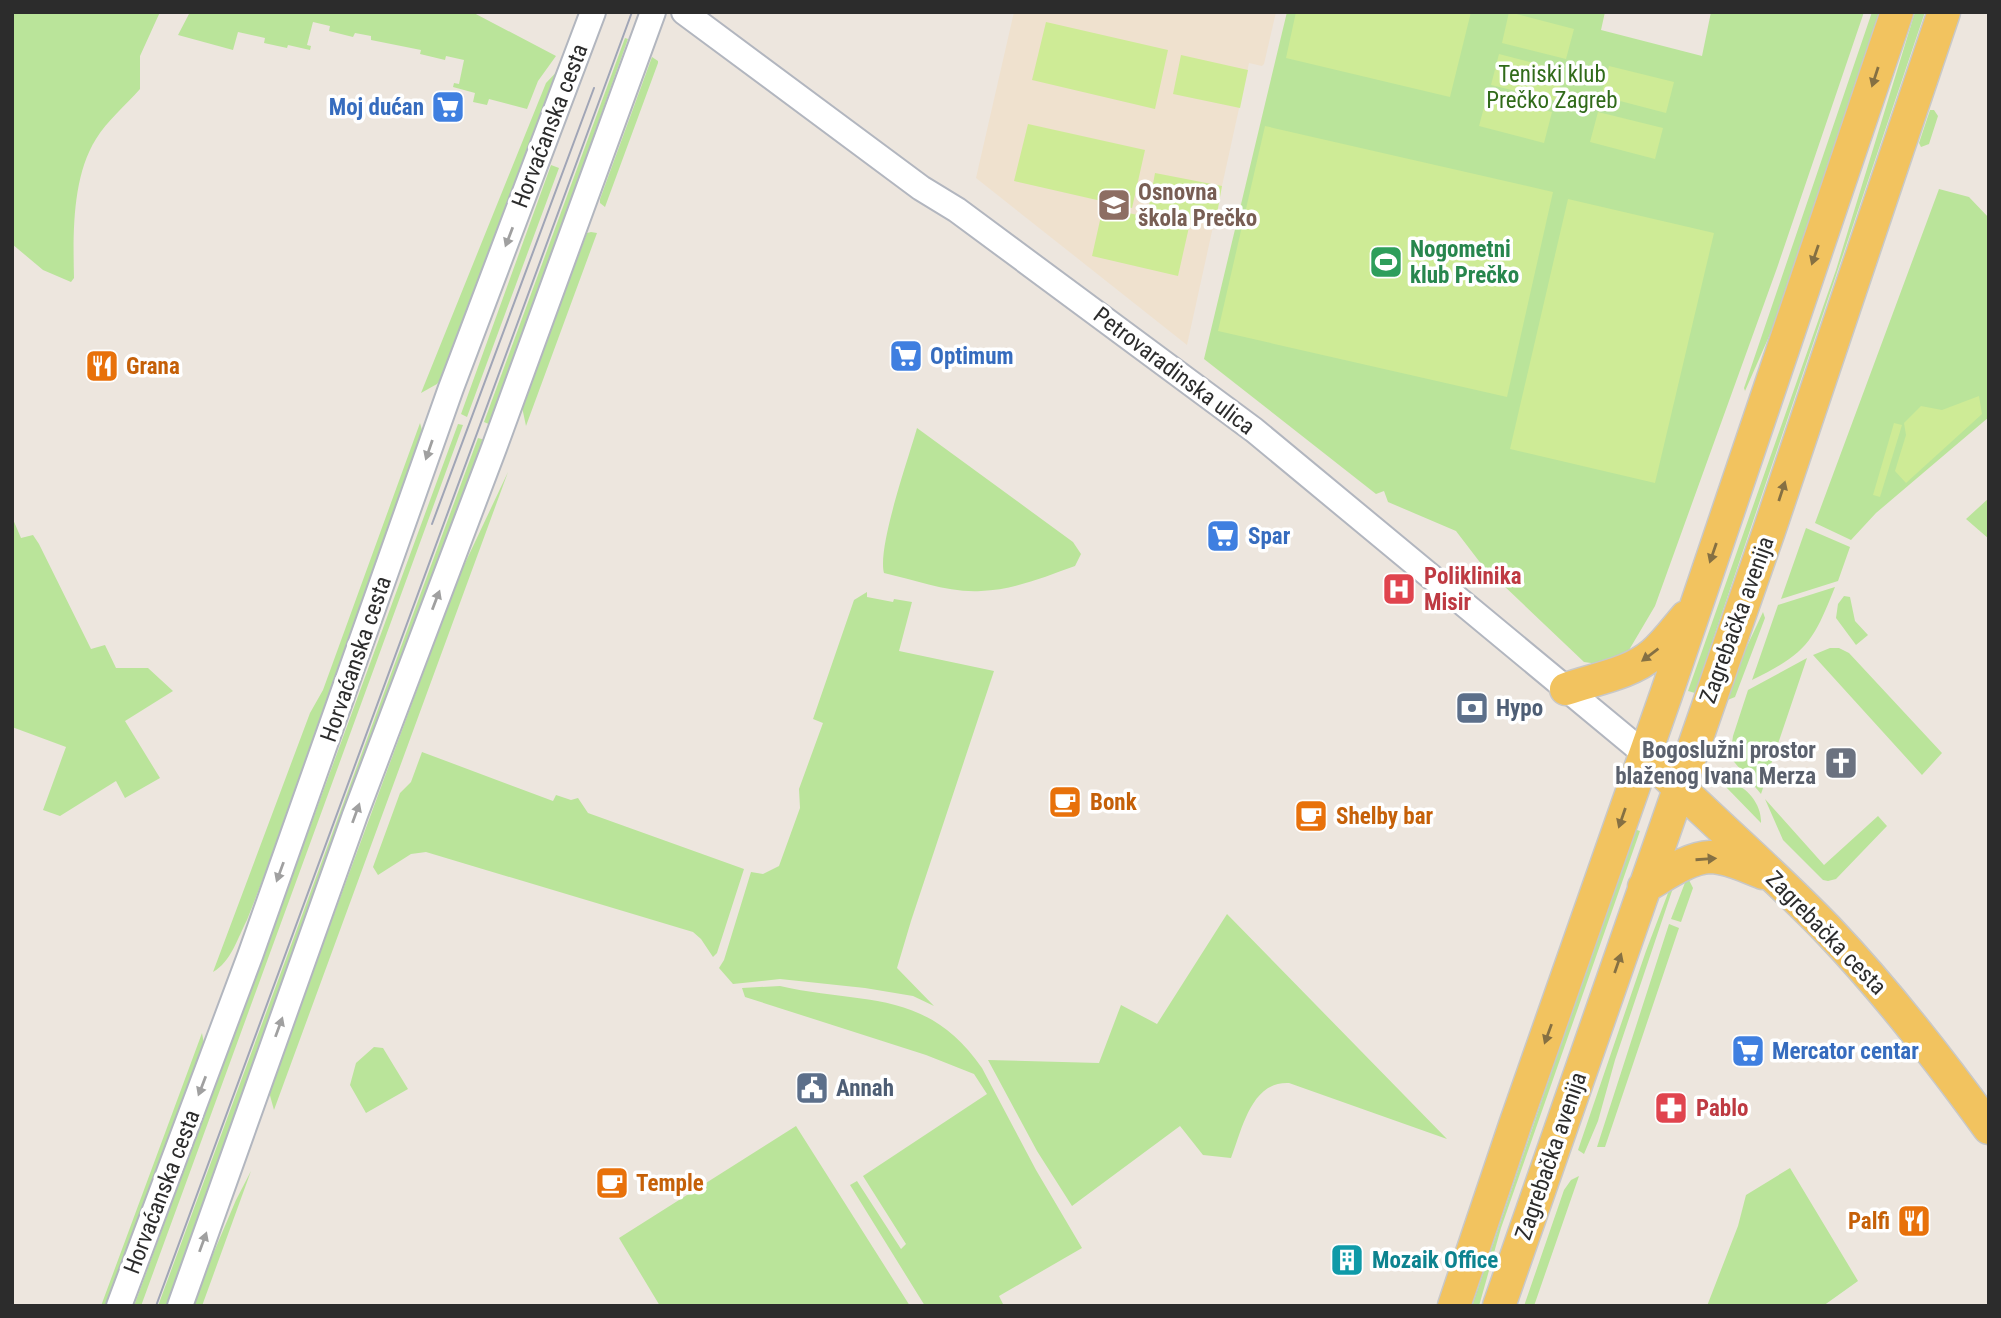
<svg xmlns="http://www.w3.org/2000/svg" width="2001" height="1318" font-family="'Roboto Condensed',sans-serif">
  <rect width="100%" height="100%" fill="#ede6de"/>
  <path fill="#efe1ce" d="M1014,12H1276L1264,64L1262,66L1249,63L1187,345L976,178Z"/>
  <path fill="#bae49a" d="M12,12H160L140,56V89C126,105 107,121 96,139C72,177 73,234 74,278L71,282L43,270L12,244Z
    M190,12H472L556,56L538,81L527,109L489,99L487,105L473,102L475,93L453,87L454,83L459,84L464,60L446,56L445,60L420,54L421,50L371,40V36L355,33L353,37L329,31L330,26L313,22L307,45L311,46L310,50L288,45L287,48L264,43L265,38L238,32L233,50L178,35Z
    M1287,12H1605L1601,30L1702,56L1711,12H1864L1777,268L1655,606L1619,667L1584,662L1482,565L1456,531L1388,502L1384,491L1376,494L1204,359Z
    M1872,12H1883L1782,307L1745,391L1744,388Z
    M1915,12H1925L1695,693L1688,691L1836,270Z
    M625,38L628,39L491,425L484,422Z
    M652,57L658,61V63L605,207L600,203V199Z
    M564,64L442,377L437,384L421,393L546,83Z
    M1930,110H1934L1938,116L1929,144L1921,147L1919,143Z
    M551,165L559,168L467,417L461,414Z
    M1939,189L1969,197L1989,218V417L1876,513L1851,540L1815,523Z
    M591,232L597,233L526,426L522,407L525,396L587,233Z
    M420,423L425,441L343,674L247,920C238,937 231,962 213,972L310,713L323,690Z
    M458,424L463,425L141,1306H134Z
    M917,428L1073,542L1081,554L1075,566C1044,577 1014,590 981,591C949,593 915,580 884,573C877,547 909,457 917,428Z
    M478,438L485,440L168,1306H158Z
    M508,472L274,1110L269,1092L272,1082L459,576Z
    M1989,498V539L1966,519Z
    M12,517L21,538L33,535L39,544L91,649L105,645L116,668H148L173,691L125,721L160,778L125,798L116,781L60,816L43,810L66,747L12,727Z
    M1806,528L1850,547L1838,581L1781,599Z
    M1835,587C1813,642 1807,653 1752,680L1778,605Z
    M867,592V597L893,602L894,599L912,602L899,651L994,671L911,921L897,968L934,1006L913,996L865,988L780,979L733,984L719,968L724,960L751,872L763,874L779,866L800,808L799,789L823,723L813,719L854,600Z
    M1844,596L1850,597L1855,621L1868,635L1856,645L1836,618L1838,604Z
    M1763,612L1765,618L1735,697L1725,701L1741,659Z
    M1830,648H1839L1849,653L1942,753L1922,775L1813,655Z
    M1807,658L1761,794L1730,757L1733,736L1748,690Z
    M422,752L553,801L556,795L571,800L578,798L588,813L744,869L717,953L713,957L701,939L693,932L426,852L411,854L378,875L373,867L400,793L411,782Z
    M1730,783C1748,786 1762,806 1761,823L1725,786Z
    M1765,799L1824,865L1878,816L1887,826L1836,879L1828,881L1823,880L1783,840Z
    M1634,829L1640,831L1501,1228L1479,1306H1472Z
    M1686,880H1689L1693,888L1681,922L1671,919Z
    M1675,882L1615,1060L1598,1121L1584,1154L1578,1150L1646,951L1668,893Z
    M1227,914L1447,1139L1289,1083C1251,1081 1242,1130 1231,1158L1203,1155L1180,1126L1072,1206L1037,1151L988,1060L1099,1063L1121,1005L1157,1024Z
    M1669,924L1679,928L1605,1147H1597Z
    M780,986C861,1005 926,987 982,1068L1036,1170L1082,1248L999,1296L1004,1306H925L850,1185L857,1181L901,1249L906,1244L863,1176L987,1094L974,1074L926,1055L745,997L742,988Z
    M202,1033L205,1050L135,1235L105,1306H101Z
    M374,1047L383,1048L408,1089L366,1113L350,1085L356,1063Z
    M796,1126L910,1306H660L619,1238Z
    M1790,1168L1858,1281L1823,1306H1707L1738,1226L1746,1195Z
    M251,1171L202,1306H191L236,1200Z
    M1579,1176L1534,1306H1524L1564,1190L1571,1180Z"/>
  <path fill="#ceeb96" d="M1296,12H1471L1450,97L1286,58Z
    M1509,12L1574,29L1566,59L1502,43Z
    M1046,22L1168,50L1155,109L1032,80Z
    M1499,54L1564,71L1556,101L1491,85Z
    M1181,55L1248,70L1240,108L1173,94Z
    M1609,66L1674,82L1666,113L1601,96Z
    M1487,96L1552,112L1544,143L1479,126Z
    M1598,112L1663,128L1655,159L1590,142Z
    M1028,124L1145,150L1132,208L1014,181Z
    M1265,126L1553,192L1507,397L1218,331Z
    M1155,173L1222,186L1215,225L1148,211Z
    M1568,199L1714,233L1655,483L1510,449Z
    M1103,207L1189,227L1178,276L1092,256Z
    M1979,396L1982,414L1906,483L1895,471L1906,435L1904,423L1921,406L1942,410Z
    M1894,423L1902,425L1880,497L1873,495Z"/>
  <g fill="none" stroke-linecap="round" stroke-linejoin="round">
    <defs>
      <path id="minor" d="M684,12L921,188L957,210L1254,430L1645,754
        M119,1306L250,956L451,388L593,12
        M180,1306L355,815L494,448L653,12"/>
      <path id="major" d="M1566,689C1594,679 1630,674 1653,654C1665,644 1675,630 1686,617
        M1666,775C1719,827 1776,876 1828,930C1887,992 1939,1059 1989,1128
        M1644,887C1664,876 1687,858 1710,857C1728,857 1747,867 1763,873
        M1454,1306L1515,1125L1667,692L1897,12
        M1499,1306L1769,531L1944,12"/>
    </defs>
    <use href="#minor" stroke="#b2b6bf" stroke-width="28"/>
    <use href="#major" stroke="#c8c8c8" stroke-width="35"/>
    <use href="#minor" stroke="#fff" stroke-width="24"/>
    <use href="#major" stroke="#f2c35f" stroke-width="32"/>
    <path stroke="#a0a5b6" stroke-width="2" d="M432,524L594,88
      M156,1306L632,12"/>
  </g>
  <defs><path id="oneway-solid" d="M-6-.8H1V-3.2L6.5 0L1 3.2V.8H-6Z" transform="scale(1.75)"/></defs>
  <g fill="#857043">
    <use href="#oneway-solid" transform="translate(1875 77) rotate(108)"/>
    <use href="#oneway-solid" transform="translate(1815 255) rotate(109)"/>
    <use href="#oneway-solid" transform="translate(1782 491) rotate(-72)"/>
    <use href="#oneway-solid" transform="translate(1713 553) rotate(109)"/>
    <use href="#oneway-solid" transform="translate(1650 655) rotate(143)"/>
    <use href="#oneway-solid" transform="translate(1622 818) rotate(109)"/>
    <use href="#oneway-solid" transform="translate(1706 859) rotate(-4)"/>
    <use href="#oneway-solid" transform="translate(1618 963) rotate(-71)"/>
    <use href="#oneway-solid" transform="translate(1548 1034) rotate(110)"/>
  </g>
  <g fill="#a0a0a0">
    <use href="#oneway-solid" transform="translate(509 237) rotate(111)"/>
    <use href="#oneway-solid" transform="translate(429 450) rotate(109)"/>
    <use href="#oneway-solid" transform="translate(436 600) rotate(-69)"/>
    <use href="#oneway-solid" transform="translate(356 813) rotate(-70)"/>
    <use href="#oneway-solid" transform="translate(280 872) rotate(110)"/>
    <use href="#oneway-solid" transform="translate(279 1027) rotate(-70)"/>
    <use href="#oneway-solid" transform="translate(202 1086) rotate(111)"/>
    <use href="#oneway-solid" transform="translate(203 1242) rotate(-70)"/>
  </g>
  <defs>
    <symbol id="supermarket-square" viewBox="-11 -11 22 22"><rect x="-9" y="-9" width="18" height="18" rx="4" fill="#3f7fe0" stroke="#fff"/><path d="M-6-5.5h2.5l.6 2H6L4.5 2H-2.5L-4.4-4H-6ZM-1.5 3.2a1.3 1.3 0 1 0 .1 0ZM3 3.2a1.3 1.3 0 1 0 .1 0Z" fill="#fff"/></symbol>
    <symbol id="school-square" viewBox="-11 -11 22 22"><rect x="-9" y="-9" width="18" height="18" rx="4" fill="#8d6e63" stroke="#fff"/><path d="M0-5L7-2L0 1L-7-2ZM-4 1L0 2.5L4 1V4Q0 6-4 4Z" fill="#fff"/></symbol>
    <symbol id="stadium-square" viewBox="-11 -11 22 22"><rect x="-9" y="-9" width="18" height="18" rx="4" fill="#2e9e5b" stroke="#fff"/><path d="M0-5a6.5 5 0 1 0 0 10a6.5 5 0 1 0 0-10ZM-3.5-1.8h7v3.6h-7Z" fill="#fff"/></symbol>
    <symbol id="restaurant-square" viewBox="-11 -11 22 22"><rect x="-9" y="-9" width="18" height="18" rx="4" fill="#e8710a" stroke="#fff"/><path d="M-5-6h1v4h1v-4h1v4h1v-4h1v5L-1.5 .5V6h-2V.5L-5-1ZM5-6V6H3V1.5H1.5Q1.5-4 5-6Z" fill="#fff"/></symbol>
    <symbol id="hospital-square" viewBox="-11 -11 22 22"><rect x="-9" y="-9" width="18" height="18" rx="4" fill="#e0444e" stroke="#fff"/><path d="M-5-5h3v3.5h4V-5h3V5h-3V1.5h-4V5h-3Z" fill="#fff"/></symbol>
    <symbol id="bank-square" viewBox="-11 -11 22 22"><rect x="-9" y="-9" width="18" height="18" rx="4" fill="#5c6f8a" stroke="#fff"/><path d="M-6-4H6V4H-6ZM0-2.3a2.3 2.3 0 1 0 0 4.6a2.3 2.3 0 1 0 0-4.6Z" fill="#fff"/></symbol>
    <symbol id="church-square" viewBox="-11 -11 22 22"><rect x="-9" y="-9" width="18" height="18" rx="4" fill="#6b7280" stroke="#fff"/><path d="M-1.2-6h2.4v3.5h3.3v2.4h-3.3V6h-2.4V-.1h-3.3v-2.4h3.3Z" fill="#fff"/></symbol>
    <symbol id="cafe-square" viewBox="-11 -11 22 22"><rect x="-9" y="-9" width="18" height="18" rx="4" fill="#e8710a" stroke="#fff"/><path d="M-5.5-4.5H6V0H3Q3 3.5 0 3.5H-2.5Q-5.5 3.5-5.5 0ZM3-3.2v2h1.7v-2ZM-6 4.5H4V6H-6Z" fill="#fff"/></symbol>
    <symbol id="civic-square" viewBox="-11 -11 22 22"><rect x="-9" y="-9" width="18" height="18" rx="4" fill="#5c6f8a" stroke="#fff"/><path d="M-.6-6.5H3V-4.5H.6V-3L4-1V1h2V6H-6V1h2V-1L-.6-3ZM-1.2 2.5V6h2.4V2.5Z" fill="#fff"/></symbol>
    <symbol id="pharmacy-square" viewBox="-11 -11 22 22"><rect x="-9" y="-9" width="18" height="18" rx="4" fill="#e0444e" stroke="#fff"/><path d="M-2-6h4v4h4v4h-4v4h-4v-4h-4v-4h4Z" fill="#fff"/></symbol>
    <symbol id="building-square" viewBox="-11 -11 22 22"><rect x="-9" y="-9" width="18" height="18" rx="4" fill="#0f9aa8" stroke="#fff"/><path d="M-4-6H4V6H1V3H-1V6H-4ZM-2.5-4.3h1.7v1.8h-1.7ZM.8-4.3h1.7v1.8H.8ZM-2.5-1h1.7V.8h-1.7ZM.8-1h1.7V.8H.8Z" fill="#fff"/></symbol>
  </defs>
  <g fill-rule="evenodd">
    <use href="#supermarket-square" x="429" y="88" width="38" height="38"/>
    <use href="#school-square" x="1095" y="186" width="38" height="38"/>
    <use href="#stadium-square" x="1367" y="243" width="38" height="38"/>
    <use href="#supermarket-square" x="887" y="337" width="38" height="38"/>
    <use href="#restaurant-square" x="83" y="347" width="38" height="38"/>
    <use href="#supermarket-square" x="1204" y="517" width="38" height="38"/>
    <use href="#hospital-square" x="1380" y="570" width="38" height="38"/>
    <use href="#bank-square" x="1453" y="689" width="38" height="38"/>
    <use href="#church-square" x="1822" y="744" width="38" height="38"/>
    <use href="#cafe-square" x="1046" y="783" width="38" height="38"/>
    <use href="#cafe-square" x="1292" y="797" width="38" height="38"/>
    <use href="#supermarket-square" x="1729" y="1032" width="38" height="38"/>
    <use href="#civic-square" x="793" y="1069" width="38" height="38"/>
    <use href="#pharmacy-square" x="1652" y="1089" width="38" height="38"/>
    <use href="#cafe-square" x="593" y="1164" width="38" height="38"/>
    <use href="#restaurant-square" x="1895" y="1202" width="38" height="38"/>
    <use href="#building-square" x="1328" y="1241" width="38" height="38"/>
  </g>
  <g text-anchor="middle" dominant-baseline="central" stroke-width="7" stroke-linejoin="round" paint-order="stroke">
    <g font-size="23" fill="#316b1a" stroke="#fff">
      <text x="1552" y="74">Teniski klub<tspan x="1552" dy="26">Prečko Zagreb</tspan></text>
    </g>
    <g font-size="23" font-weight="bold" fill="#366cbe" stroke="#fff" text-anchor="start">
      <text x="424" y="107" text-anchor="end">Moj dućan</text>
      <text x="930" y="356">Optimum</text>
      <text x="1248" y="536">Spar</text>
      <text x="1772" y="1051">Mercator centar</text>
    </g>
    <g font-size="23" fill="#2c2c2c" stroke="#fff">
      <text transform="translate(550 126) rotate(-69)">Horvaćanska cesta</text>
      <text transform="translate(1174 371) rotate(37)">Petrovaradinska ulica</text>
      <text transform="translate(1737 620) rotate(-70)">Zagrebačka avenija</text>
      <text transform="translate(356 659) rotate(-71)">Horvaćanska cesta</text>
      <text transform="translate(1826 933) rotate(46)">Zagrebačka cesta</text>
      <text transform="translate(1551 1156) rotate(-71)">Zagrebačka avenija</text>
      <text transform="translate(162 1192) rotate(-69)">Horvaćanska cesta</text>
    </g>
    <g font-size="23" font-weight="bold" fill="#785e54" stroke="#fff" text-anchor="start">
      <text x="1138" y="192">Osnovna<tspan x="1138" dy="26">škola Prečko</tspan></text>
    </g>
    <g font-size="23" font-weight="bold" fill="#27864d" stroke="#fff" text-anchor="start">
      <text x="1410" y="249">Nogometni<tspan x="1410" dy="26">klub Prečko</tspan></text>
    </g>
    <g font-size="23" font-weight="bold" fill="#c56008" stroke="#fff" text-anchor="start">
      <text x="126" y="366">Grana</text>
      <text x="1090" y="802">Bonk</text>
      <text x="1336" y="816">Shelby bar</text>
      <text x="636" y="1183">Temple</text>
      <text x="1890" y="1221" text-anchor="end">Palfi</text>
    </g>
    <g font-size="23" font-weight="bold" fill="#be3a42" stroke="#fff" text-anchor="start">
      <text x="1424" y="576">Poliklinika<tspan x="1424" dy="26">Misir</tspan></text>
      <text x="1696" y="1108">Pablo</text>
    </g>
    <g font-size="23" font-weight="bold" fill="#4e5e75" stroke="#fff" text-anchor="start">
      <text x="1496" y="708">Hypo</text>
      <text x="836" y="1088">Annah</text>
    </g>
    <g font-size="23" font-weight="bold" fill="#5b616d" stroke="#fff" text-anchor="end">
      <text x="1816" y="750">Bogoslužni prostor<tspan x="1816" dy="26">blaženog Ivana Merza</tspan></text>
    </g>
    <g font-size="23" font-weight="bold" fill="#0d838f" stroke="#fff" text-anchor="start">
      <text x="1372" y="1260">Mozaik Office</text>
    </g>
  </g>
  <rect width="2001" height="1318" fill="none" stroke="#2c2c2c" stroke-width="28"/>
</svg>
